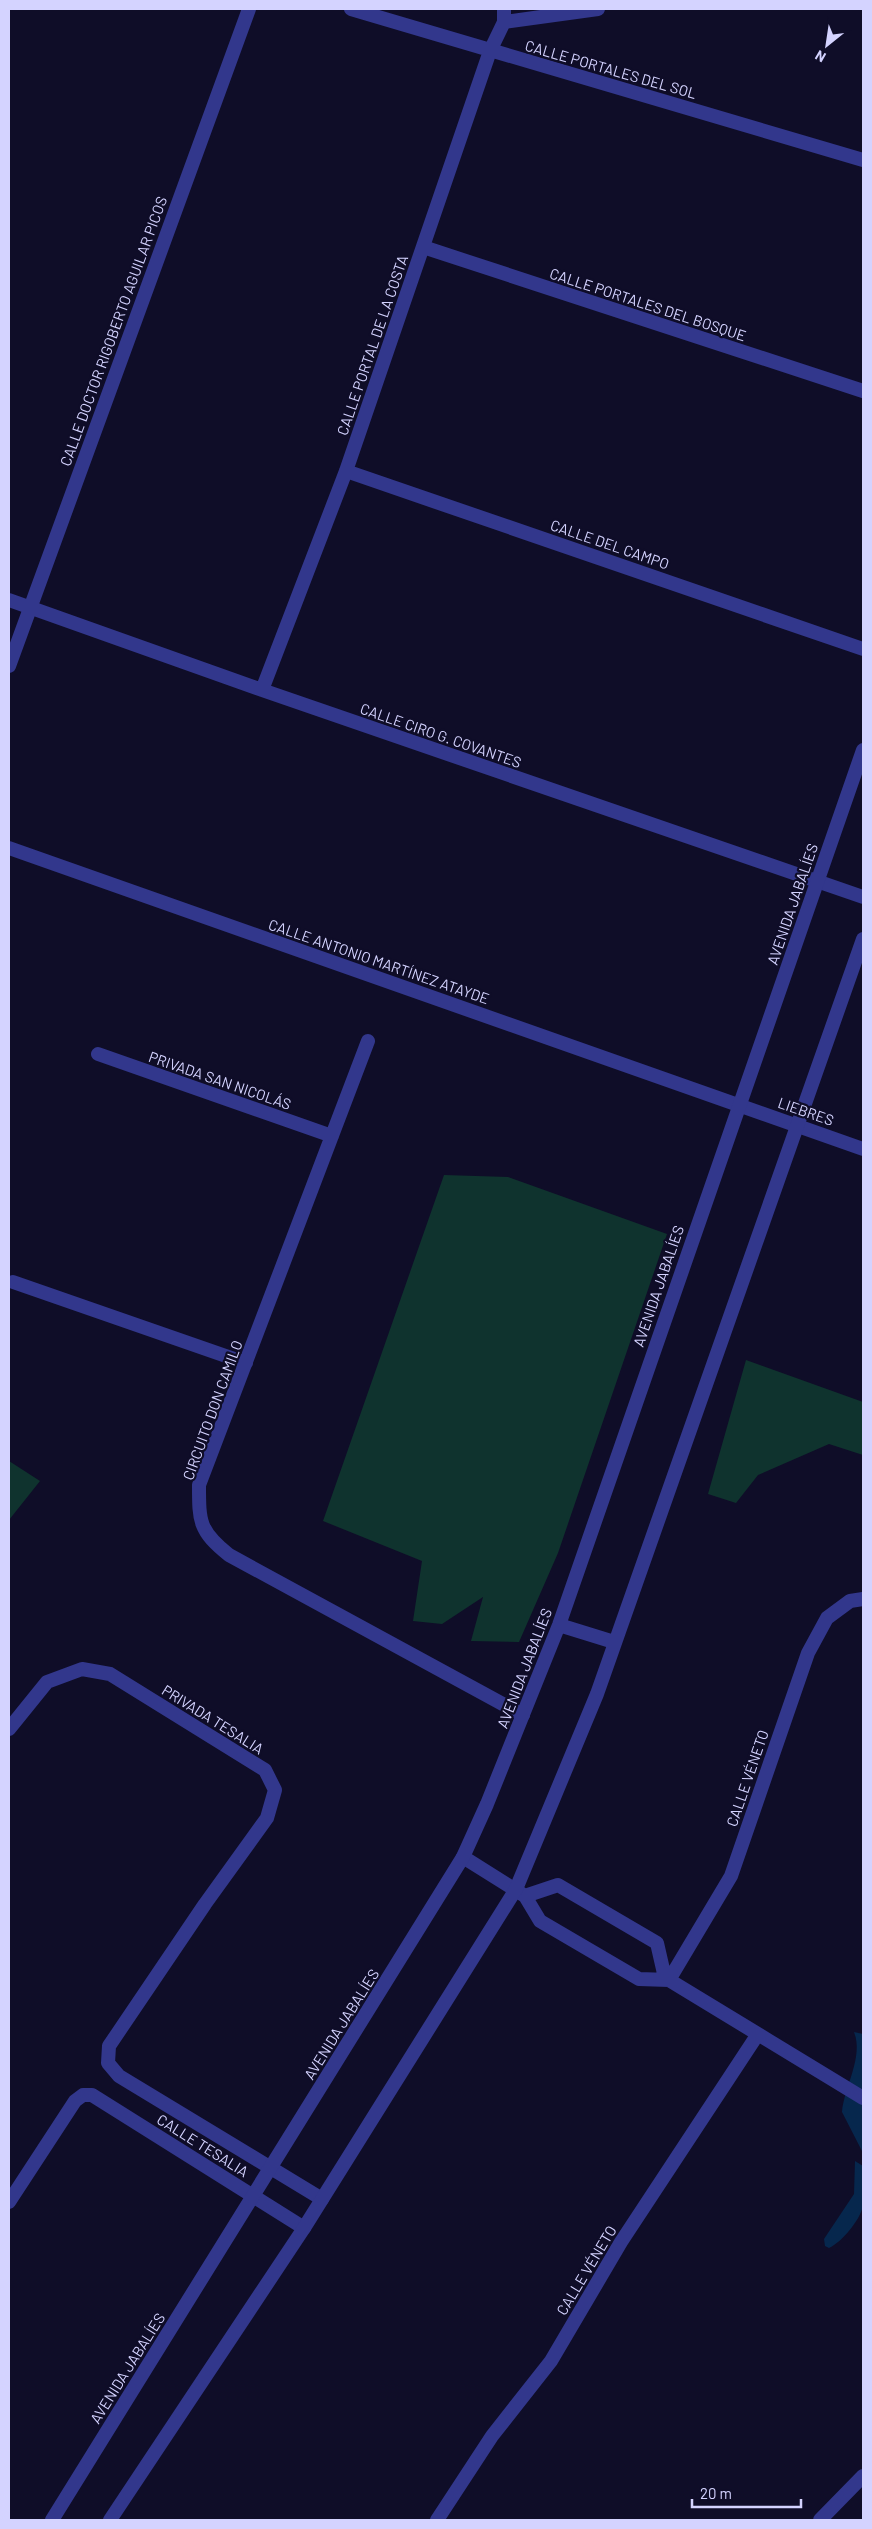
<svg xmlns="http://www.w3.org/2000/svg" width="872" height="2529" font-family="Barlow,sans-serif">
  <rect width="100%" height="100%" fill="#0f0d28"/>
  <path fill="#0f332e" d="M444,1175L508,1177L667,1234L558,1553L519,1642L471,1641L483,1597L442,1624L413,1621L422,1561L323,1521Z
    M746,1360L863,1402V1455L829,1444L758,1475L736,1503L708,1494Z
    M9,1461L40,1481L9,1520Z"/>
  <path fill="#06274d" d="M854,2032L863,2034V2153L842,2112C844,2087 864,2057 854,2032Z
    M855,2161L863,2166C863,2178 866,2194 863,2206C860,2220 842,2242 829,2248L825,2246L824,2239L854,2194Z"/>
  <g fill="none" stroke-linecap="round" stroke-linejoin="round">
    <path stroke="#32378c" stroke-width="14" d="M351,9L863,160
      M504,22L598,9
      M423,247L863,391
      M346,471L863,649
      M9,600L262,690L863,897
      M9,666L249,9
      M262,690L346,471L490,51L504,22V9
      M9,848L863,1149
      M368,1041L199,1485C199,1522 199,1531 229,1555L523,1715
      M98,1054L332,1136
      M13,1282L246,1363
      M9,1729L47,1682L82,1669L110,1674L265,1770L275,1790L267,1818L205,1904L109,2046L108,2063L119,2076L322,2199
      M463,1857L525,1896L540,1921L639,1979L669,1980L863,2098
      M525,1896L558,1885L657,1943L665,1978
      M669,1980L731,1876L808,1653L827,1618L850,1601L863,1599
      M9,2202L75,2101L83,2095H92L304,2228
      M437,2520L492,2436L551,2361L621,2242L758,2034
      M820,2520L863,2476"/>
    <path stroke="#32378c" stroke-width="14" d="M559,1625L614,1642
      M52,2520L463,1857L487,1804L559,1625L863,750
      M110,2520L304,2228L516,1889L597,1694L863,939"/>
  </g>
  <g text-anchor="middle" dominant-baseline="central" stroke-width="4.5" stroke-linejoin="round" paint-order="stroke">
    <g font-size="15" fill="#d4d3ff" stroke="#0f0d28">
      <text transform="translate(611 69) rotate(16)">CALLE PORTALES DEL SOL</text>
      <text transform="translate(648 304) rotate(18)">CALLE PORTALES DEL BOSQUE</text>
      <text transform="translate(113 331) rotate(-70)">CALLE DOCTOR RIGOBERTO AGUILAR PICOS</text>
      <text transform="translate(372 345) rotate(-71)">CALLE PORTAL DE LA COSTA</text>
      <text transform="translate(610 544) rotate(19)">CALLE DEL CAMPO</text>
      <text transform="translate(441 735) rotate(19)">CALLE CIRO G. COVANTES</text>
      <text transform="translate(792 904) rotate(-71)">AVENIDA JABALÍES</text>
      <text transform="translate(379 961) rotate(19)">CALLE ANTONIO MARTÍNEZ ATAYDE</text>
      <text transform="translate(220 1080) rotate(19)">PRIVADA SAN NICOLÁS</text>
      <text transform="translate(806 1111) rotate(19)">LIEBRES</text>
      <text transform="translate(658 1286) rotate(-71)">AVENIDA JABALÍES</text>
      <text transform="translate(212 1410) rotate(-70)">CIRCUITO DON CAMILO</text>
      <text transform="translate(524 1668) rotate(-69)">AVENIDA JABALÍES</text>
      <text transform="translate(213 1719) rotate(32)">PRIVADA TESALIA</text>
      <text transform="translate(747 1778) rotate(-71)">CALLE VÉNETO</text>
      <text transform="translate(341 2024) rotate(-58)">AVENIDA JABALÍES</text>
      <text transform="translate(203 2145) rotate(32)">CALLE TESALIA</text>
      <text transform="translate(586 2270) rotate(-59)">CALLE VÉNETO</text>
      <text transform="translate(127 2368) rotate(-58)">AVENIDA JABALÍES</text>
    </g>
  </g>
  <rect width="872" height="2529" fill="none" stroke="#d4d3ff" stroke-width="20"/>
  <g transform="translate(827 45) rotate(210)" stroke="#0f0d28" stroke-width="4" paint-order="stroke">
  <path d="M0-4L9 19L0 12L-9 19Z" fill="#d4d3ff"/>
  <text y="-8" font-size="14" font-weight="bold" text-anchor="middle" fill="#d4d3ff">N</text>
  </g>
  <path d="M692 2499v8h109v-8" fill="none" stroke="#d4d3ff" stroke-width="2.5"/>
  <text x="700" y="2499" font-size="15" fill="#d4d3ff" stroke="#0f0d28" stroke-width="4" paint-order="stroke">20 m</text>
</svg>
